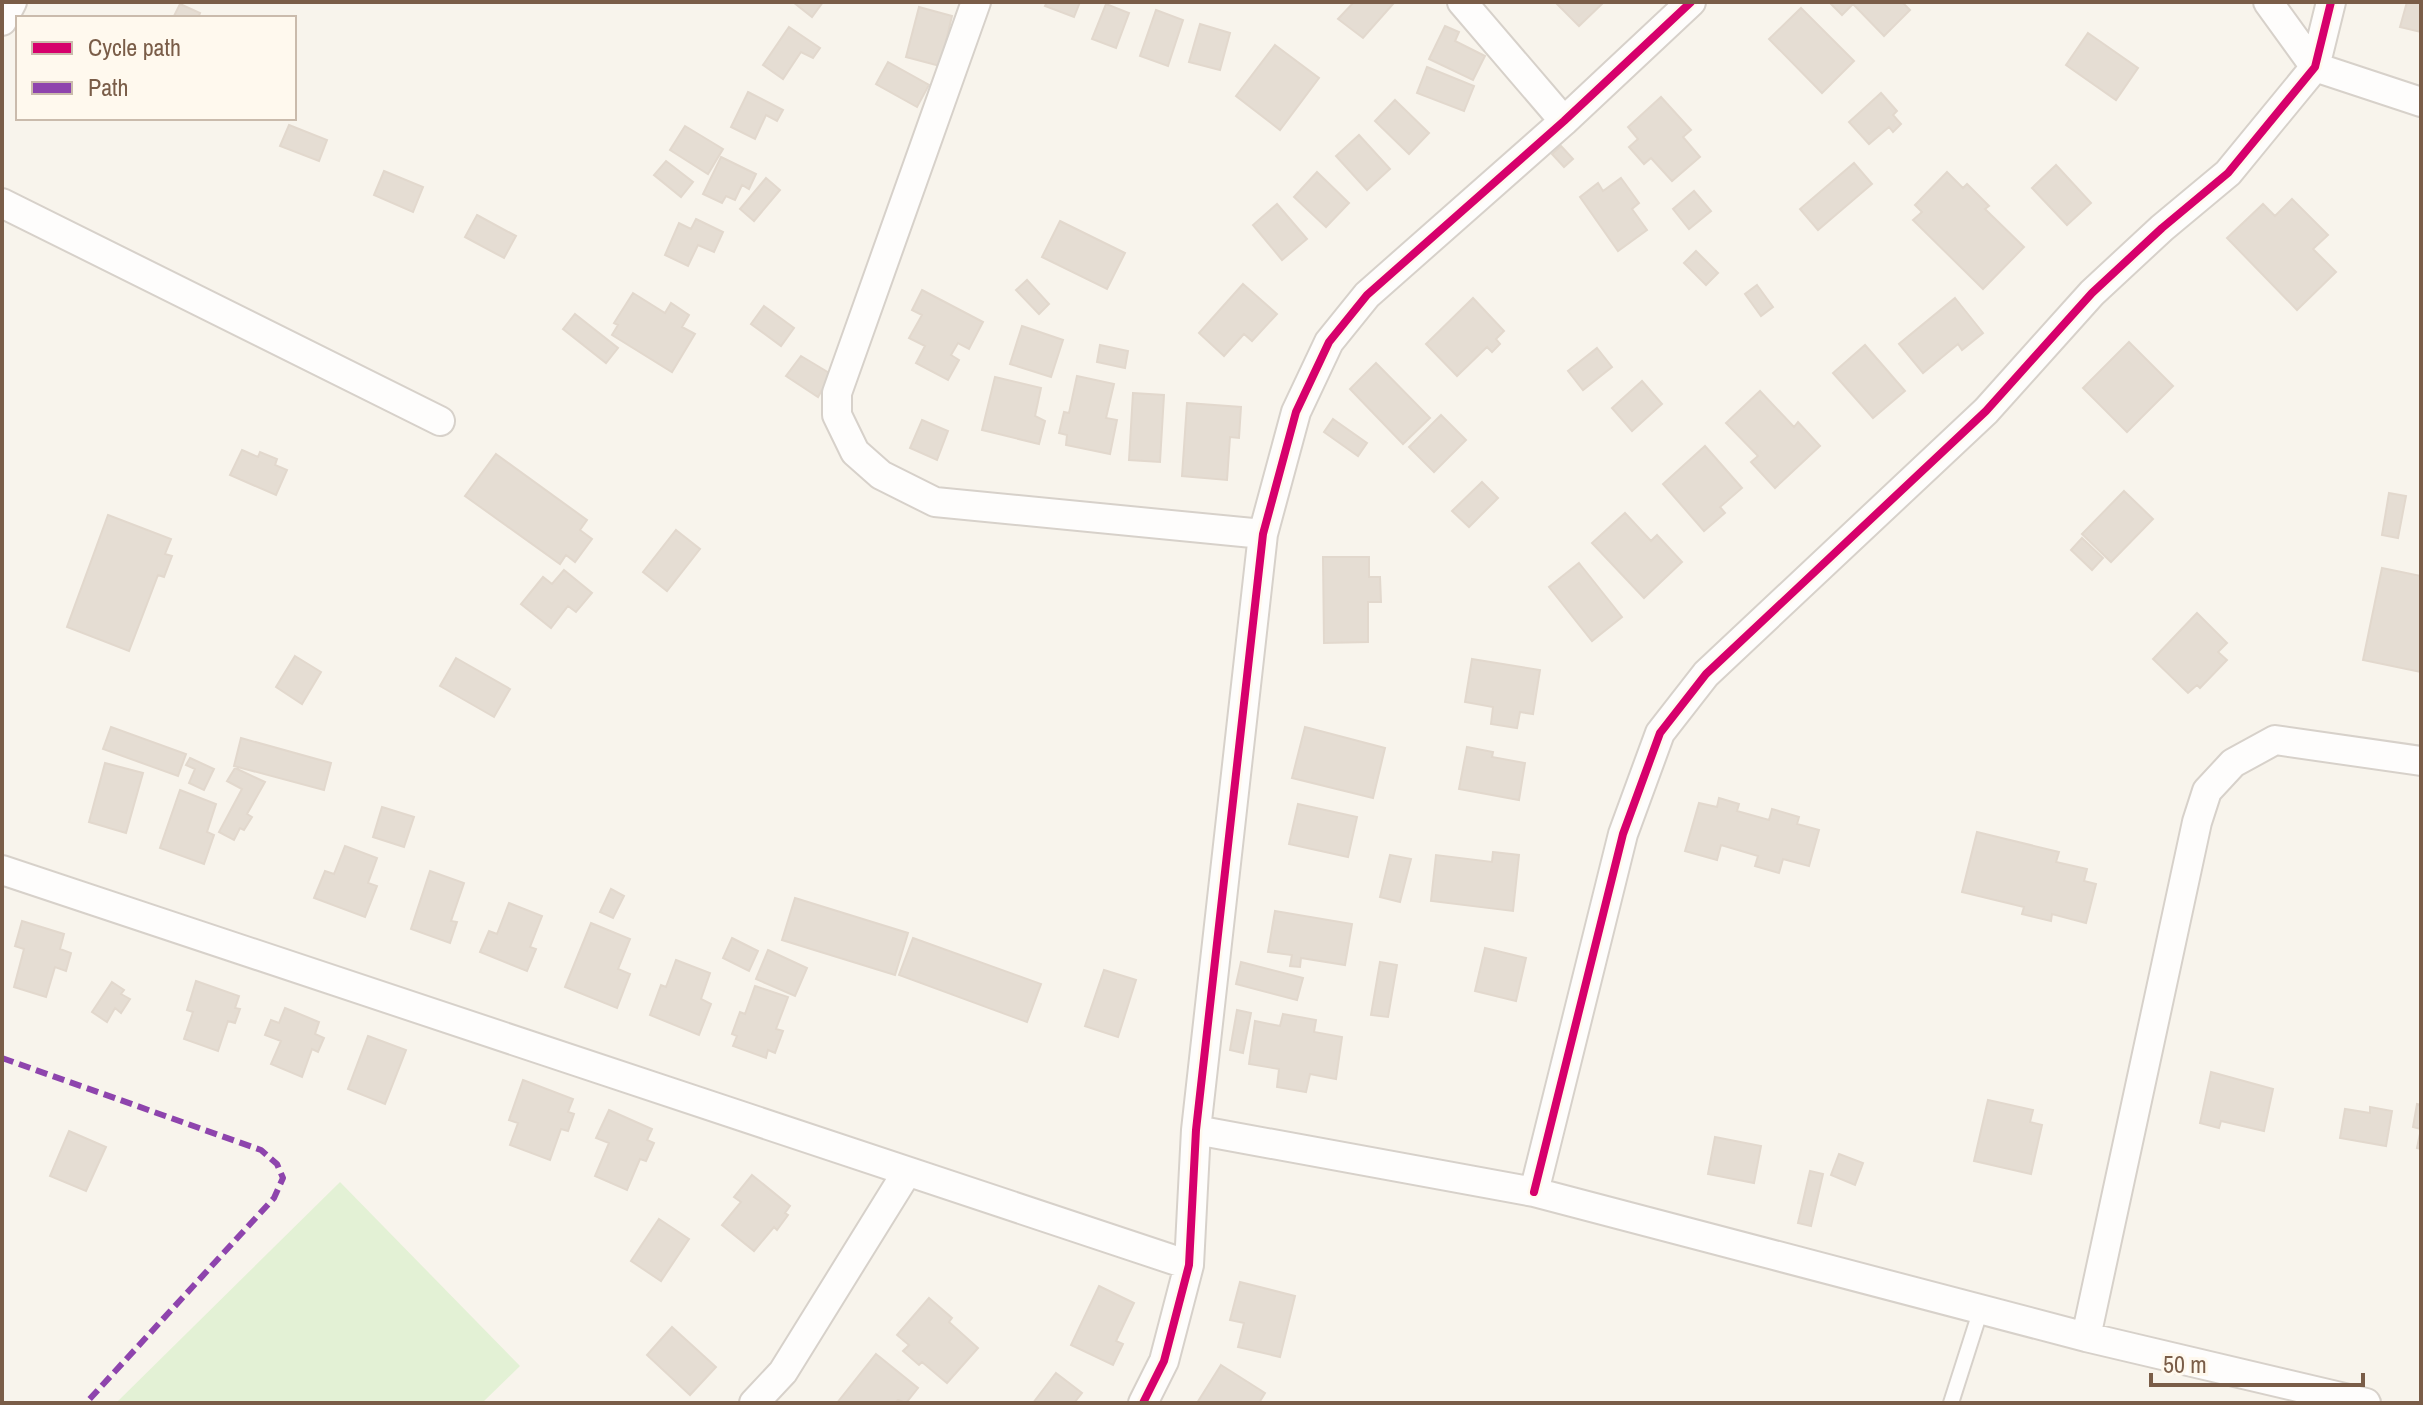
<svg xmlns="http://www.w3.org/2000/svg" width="2423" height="1405" font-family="'Archivo Narrow',sans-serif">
  <rect width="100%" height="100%" fill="#f8f4ec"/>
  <path fill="#e3f1d5" d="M340,1182L520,1366L482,1403H116Z"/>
  <path fill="#e5ddd3" stroke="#e2d8cd" stroke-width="2" d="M793,2H823L812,17Z
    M1047,2H1080L1074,17L1045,6Z
    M1354,2H1391L1393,4L1363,38L1338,19Z
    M1555,2H1604L1579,26Z
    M1829,2H1902L1910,10L1884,36L1853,4L1842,15Z
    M2407,2H2421V32L2400,27Z
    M180,4L200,13L198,18H173Z
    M1106,4L1129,13L1116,48L1092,39Z
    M919,7L952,16L940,66L906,57Z
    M1801,8L1854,61L1822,93L1769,39Z
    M1156,10L1183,20L1168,66L1140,56Z
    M1200,24L1230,33L1220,70L1189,62Z
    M1445,26L1459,32L1455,41L1485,56L1473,80L1429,59Z
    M789,27L820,48L813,58L801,52L783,79L763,65Z
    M2088,33L2138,68L2116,100L2066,65Z
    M1275,45L1319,78L1280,130L1236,96Z
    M888,62L929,85L917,107L876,84Z
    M1427,67L1474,86L1464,111L1417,93Z
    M748,92L783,110L777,121L766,115L755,139L731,127Z
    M1881,93L1897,111L1893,115L1901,124L1893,132L1889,127L1869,144L1849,122Z
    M1661,97L1691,130L1683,137L1700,157L1672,181L1651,158L1644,164L1629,147L1638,139L1628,127Z
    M1395,100L1429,133L1409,154L1375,121Z
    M289,125L327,140L319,161L280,146Z
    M685,126L723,149L708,174L670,150Z
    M1359,135L1390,169L1367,190L1336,156Z
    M1561,146L1573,159L1564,167L1552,154Z
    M721,157L756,174L749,189L742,185L735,200L726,196L722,203L703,194Z
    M666,161L693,182L681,197L654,175Z
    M1854,163L1872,184L1818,230L1800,209Z
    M2056,165L2091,203L2067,225L2032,188Z
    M384,171L423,187L413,212L374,195Z
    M1317,172L1349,203L1326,227L1294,197Z
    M1947,172L1963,188L1967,184L1989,206L1985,209L2024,247L1983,289L1913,220L1922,212L1915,205Z
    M766,178L780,190L754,221L740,209Z
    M1621,178L1639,203L1632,209L1647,230L1618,251L1580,197L1598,183L1603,191Z
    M1694,191L1711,211L1689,229L1673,209Z
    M2292,199L2328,235L2313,249L2336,272L2297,310L2227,238L2263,204L2275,216Z
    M1277,204L1307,239L1282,260L1253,225Z
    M477,215L516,236L504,258L465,237Z
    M696,219L723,232L714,252L698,245L688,266L665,255L679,223L691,229Z
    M1060,221L1125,253L1107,289L1042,257Z
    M1696,251L1718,273L1706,285L1684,263Z
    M1027,280L1049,304L1039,314L1016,290Z
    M1243,284L1277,314L1252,341L1244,334L1224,356L1199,333Z
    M1757,285L1773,307L1761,316L1745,294Z
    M922,290L983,322L969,349L958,343L951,355L959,360L948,380L916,363L925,346L909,338L922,315L912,310Z
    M633,293L665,313L671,303L689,315L682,327L695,334L672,372L612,335L618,325L614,323Z
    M1473,298L1504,331L1496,339L1500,344L1492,352L1487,347L1457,376L1426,344Z
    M1955,298L1983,333L1962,350L1958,344L1923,373L1899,344Z
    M764,306L794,328L781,346L751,324Z
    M575,314L618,348L606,363L563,329Z
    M1022,326L1063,340L1051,377L1010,364Z
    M2129,342L2173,386L2127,432L2083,388Z
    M1100,345L1128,351L1125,368L1097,362Z
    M1865,345L1905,391L1873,418L1833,373Z
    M1597,348L1612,367L1583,390L1568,371Z
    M801,356L831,374L818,397L786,376Z
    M1376,363L1430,418L1403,444L1350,389Z
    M1077,376L1114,384L1106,418L1117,420L1110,454L1066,445L1067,435L1059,433L1064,412L1069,413Z
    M995,377L1041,388L1035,416L1045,421L1039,444L982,430Z
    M1642,381L1662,404L1632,431L1612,408Z
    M1760,391L1794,427L1798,422L1820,446L1775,488L1751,462L1758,456L1726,423Z
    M1133,393L1164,395L1160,462L1129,460Z
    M1187,403L1241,407L1239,438L1230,437L1227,480L1182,476Z
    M1441,415L1466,440L1434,472L1409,447Z
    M1333,419L1367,443L1358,456L1324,432Z
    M922,420L948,431L937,460L910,448Z
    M1705,446L1742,488L1720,507L1725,513L1704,531L1663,484Z
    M242,450L258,457L260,452L277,459L275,465L287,470L276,495L230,475Z
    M496,454L587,520L580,530L592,539L575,562L566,555L560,564L465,496Z
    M1482,482L1498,498L1469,527L1452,511Z
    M2124,491L2153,519L2111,562L2082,534Z
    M2389,493L2406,496L2398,538L2382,535Z
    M1625,513L1651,541L1657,535L1682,562L1644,598L1592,543Z
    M108,515L171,539L165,554L172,556L164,577L158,575L129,651L67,627Z
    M676,530L700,549L667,591L643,572Z
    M2082,538L2103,558L2092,570L2071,550Z
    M1323,557H1369V577H1380L1381,602H1368V642L1324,643Z
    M1579,563L1622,617L1592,641L1549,587Z
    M2382,568L2421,576V672L2363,660Z
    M564,570L592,593L576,612L568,606L551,628L521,604L543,577L552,584Z
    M2197,613L2227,643L2218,652L2227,660L2200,688L2197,685L2188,693L2153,659Z
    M295,656L321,672L302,704L276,687Z
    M456,658L510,689L494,717L440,686Z
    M1472,659L1540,670L1533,714L1520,712L1517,728L1491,724L1493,707L1465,702Z
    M111,727L186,754L178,776L103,749Z
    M1305,727L1385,748L1373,798L1292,778Z
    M241,738L331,763L324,790L234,766Z
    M1467,747L1493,752L1492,757L1525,763L1519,800L1459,789Z
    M190,758L214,769L204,790L189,783L195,769L186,765Z
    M105,763L143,773L126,833L89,822Z
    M235,768L265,782L247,814L252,817L244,830L240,828L234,840L219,832L242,789L227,781Z
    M180,790L216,804L207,832L214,835L204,864L160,848Z
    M1719,798L1739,804L1737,811L1769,820L1772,809L1799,817L1797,824L1819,830L1809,866L1783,859L1779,873L1755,866L1758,856L1721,845L1717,860L1685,851L1699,803L1717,807Z
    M1298,804L1357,817L1348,857L1289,844Z
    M382,807L414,817L404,847L373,837Z
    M1977,832L2059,852L2056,862L2087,869L2084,881L2096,884L2086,923L2052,914L2051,921L2022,914L2024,907L1962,892Z
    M345,846L377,858L368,883L377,886L365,917L314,898L325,871L334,874Z
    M1493,852L1519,855L1513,911L1431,901L1436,855L1492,862Z
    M1390,855L1411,859L1400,902L1380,897Z
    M430,871L464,883L451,921L457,922L450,943L411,929Z
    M611,889L624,896L613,918L600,912Z
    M795,898L908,933L895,975L782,940Z
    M509,903L542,916L530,947L536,949L527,971L480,952L489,931L497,934Z
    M1275,911L1352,924L1345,965L1301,958L1300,967L1290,966L1292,955L1268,952Z
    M22,921L64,934L60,949L71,953L66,971L55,967L46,997L14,987L24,949L15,946Z
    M591,923L630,939L618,969L630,974L617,1008L565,987Z
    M732,938L758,951L749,971L723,958Z
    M913,938L1041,984L1027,1022L899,975Z
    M1485,948L1526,958L1516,1001L1475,991Z
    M768,950L807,968L795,996L756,979Z
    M676,960L710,973L701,999L711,1004L699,1035L650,1015L661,985L666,987Z
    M1241,962L1303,978L1297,1000L1236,984Z
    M1380,962L1397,965L1388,1017L1371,1015Z
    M1104,970L1136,980L1118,1037L1085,1026Z
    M196,981L239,996L235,1008L240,1009L235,1023L228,1021L218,1051L184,1039L193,1012L187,1010Z
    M112,982L124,990L121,994L130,999L121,1013L115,1008L107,1022L92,1012Z
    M755,986L788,997L776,1029L783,1031L775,1053L768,1050L766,1058L733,1046L737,1036L732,1034L740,1012L745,1014Z
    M285,1008L319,1022L315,1034L324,1038L318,1052L312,1049L302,1077L271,1064L281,1041L265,1035L271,1020L279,1023Z
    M1237,1010L1251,1013L1243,1053L1230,1050Z
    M1283,1014L1316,1020L1314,1032L1342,1037L1336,1079L1310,1074L1306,1092L1277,1087L1279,1069L1249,1064L1255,1021L1280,1026Z
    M368,1036L406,1050L385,1104L348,1089Z
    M2211,1072L2273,1089L2264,1131L2221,1121L2219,1128L2200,1123Z
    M523,1080L573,1099L568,1112L574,1114L568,1131L561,1129L550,1160L510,1145L518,1123L509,1120Z
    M1988,1100L2033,1110L2030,1122L2042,1125L2031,1174L1974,1161Z
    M2417,1104L2421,1105V1149L2417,1148L2421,1129L2413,1127Z
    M2370,1107L2392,1111L2386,1146L2340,1138L2345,1109L2370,1113Z
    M609,1110L652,1129L647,1140L654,1143L646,1161L640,1159L627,1190L595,1176L609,1143L596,1138Z
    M69,1131L106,1147L86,1191L50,1176Z
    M1715,1137L1761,1146L1754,1183L1708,1174Z
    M1839,1154L1863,1163L1855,1185L1831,1175Z
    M1810,1171L1823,1174L1811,1226L1798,1223Z
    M752,1175L790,1206L785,1213L788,1215L777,1230L774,1227L754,1251L722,1225L741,1202L734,1197Z
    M659,1219L689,1239L661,1281L631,1261Z
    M1240,1282L1295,1296L1280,1357L1238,1347L1244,1323L1230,1320Z
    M1099,1286L1134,1303L1116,1341L1123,1344L1113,1365L1071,1345Z
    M929,1298L952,1318L949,1322L978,1348L947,1383L922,1362L919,1365L903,1351L909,1345L897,1335Z
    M672,1327L716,1367L690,1395L647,1355Z
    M876,1354L918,1388L906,1403L898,1400L895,1403H837Z
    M1221,1365L1265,1393L1259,1403H1197Z
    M1056,1373L1082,1393L1074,1403H1033Z"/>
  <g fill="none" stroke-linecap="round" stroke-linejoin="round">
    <defs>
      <path id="service" d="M1951,1403L1981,1309"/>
      <path id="minor" d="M976,2L837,393V415L855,452L881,475L935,502L1263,534
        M1462,2L1564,121
        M2268,2L2315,67L2421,102
        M2,21L12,2
        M2,203L440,421
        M2,870L1189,1265
        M1196,1130L1534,1192L2086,1337L2366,1403
        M1534,1192L1623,834L1660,733L1706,674L1986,411L2092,293L2162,228L2228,173L2315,67L2331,2
        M2086,1337L2197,822L2207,791L2233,763L2275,740L2421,761
        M754,1403L783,1372L907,1172
        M1143,1403L1164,1361L1189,1265L1196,1130L1263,534L1296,412L1329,342L1367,295L1564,121L1691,2"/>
    </defs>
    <use href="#service" stroke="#d7d1ca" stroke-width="18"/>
    <use href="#minor" stroke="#d7d1ca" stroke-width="32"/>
    <use href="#service" stroke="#fefdfc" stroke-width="14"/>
    <use href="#minor" stroke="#fefdfc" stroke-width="28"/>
    <path stroke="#8e44ad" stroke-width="6" stroke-dasharray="12 6" stroke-linecap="butt" d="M2,1058L261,1150L277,1164L283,1178L274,1198L86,1403"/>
    <defs>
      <path id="cycleway" d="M1534,1192L1623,834L1660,733L1706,674L1986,411L2092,293L2162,228L2228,173L2315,67L2331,2
        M1143,1403L1164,1361L1189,1265L1196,1130L1263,534L1296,412L1329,342L1367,295L1564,121L1691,2"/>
    </defs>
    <use href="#cycleway" stroke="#fff9ee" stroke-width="13"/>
    <use href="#cycleway" stroke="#d6006c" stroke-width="8"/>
  </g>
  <rect width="2423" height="1405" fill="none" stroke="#7a5d48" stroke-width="8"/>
  <rect x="16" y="16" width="280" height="104" fill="#fff9ee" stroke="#cabbac" stroke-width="2"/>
  <rect x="32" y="42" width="40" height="12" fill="#d6006c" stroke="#cabbac" stroke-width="2"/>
  <text x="88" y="56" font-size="24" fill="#7a5d48">Cycle path</text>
  <rect x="32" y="82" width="40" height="12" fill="#8e44ad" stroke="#cabbac" stroke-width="2"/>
  <text x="88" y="96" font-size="24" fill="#7a5d48">Path</text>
  <path d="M2151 1373v12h212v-12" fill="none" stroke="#7a5d48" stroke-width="4"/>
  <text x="2163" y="1373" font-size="24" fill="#7a5d48" stroke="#fff9ee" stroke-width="6" paint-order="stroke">50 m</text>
</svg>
